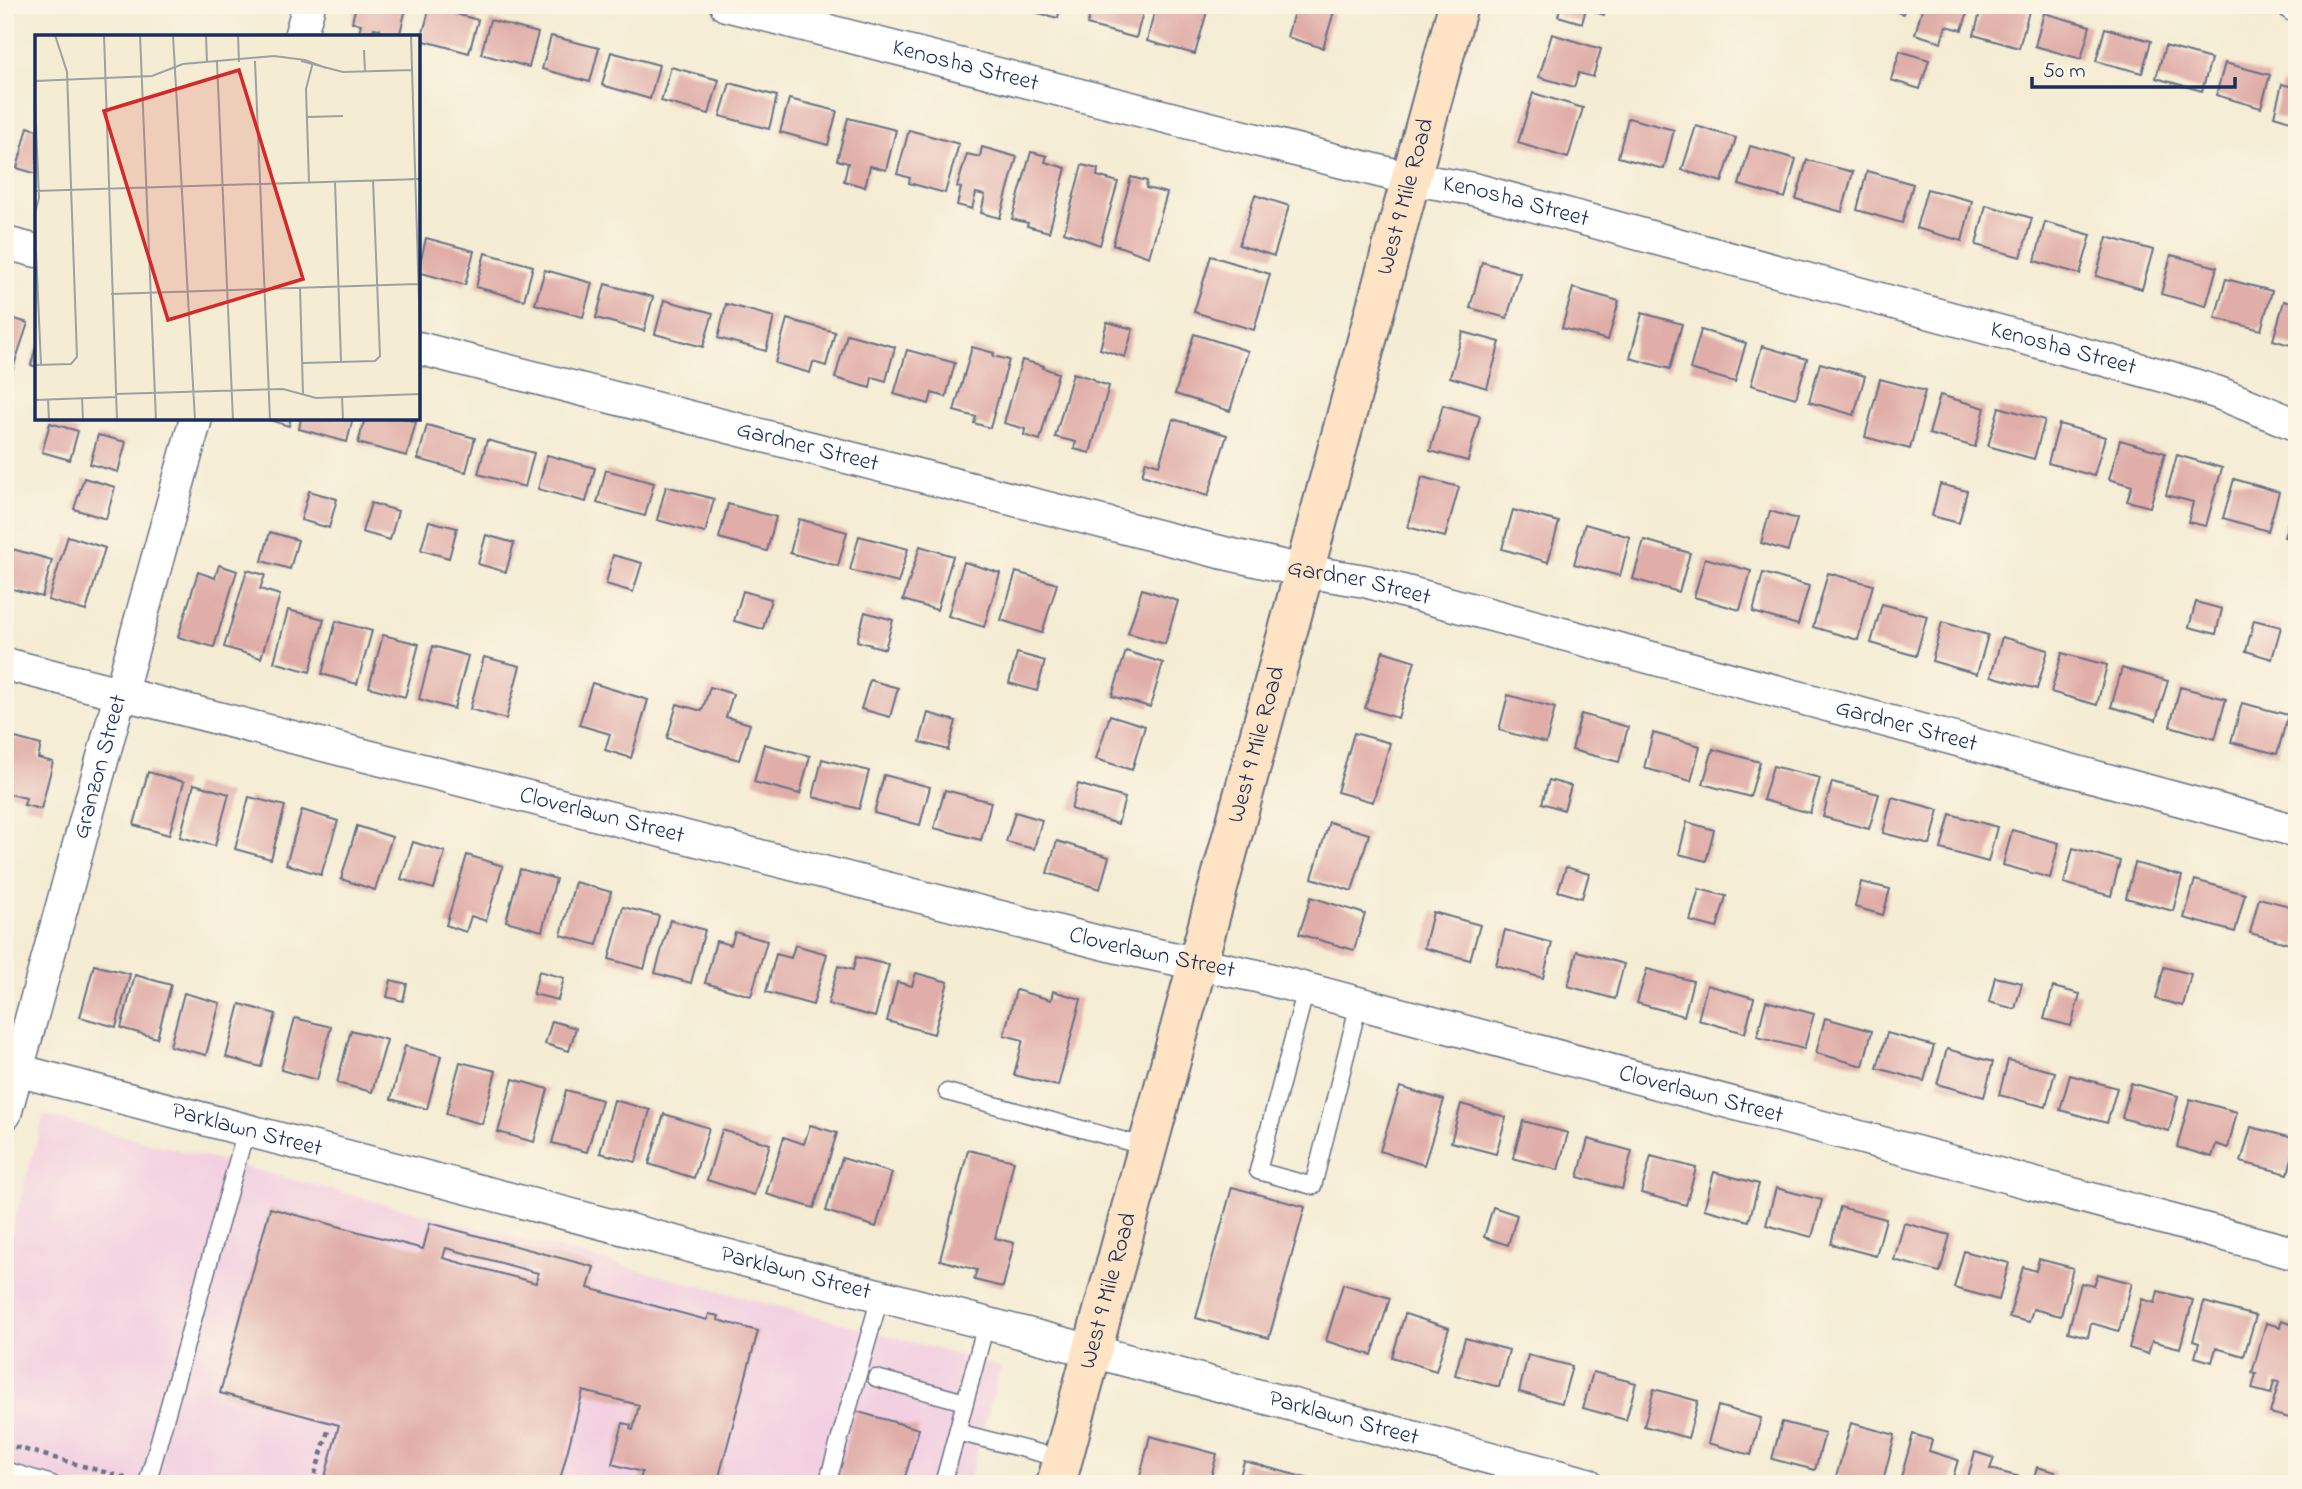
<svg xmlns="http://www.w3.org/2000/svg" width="2302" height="1489" font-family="'Indie Flower',sans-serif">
  <rect width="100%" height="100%" fill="#fcf5e5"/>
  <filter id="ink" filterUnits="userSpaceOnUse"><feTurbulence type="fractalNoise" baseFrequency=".0143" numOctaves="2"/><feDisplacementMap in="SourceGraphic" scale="14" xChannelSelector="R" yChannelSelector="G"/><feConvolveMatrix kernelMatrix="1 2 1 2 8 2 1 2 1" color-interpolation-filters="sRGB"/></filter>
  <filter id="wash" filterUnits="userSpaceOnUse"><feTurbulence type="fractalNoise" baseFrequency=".00686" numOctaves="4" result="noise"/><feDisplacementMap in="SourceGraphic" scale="28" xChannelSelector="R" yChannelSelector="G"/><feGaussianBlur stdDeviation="1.57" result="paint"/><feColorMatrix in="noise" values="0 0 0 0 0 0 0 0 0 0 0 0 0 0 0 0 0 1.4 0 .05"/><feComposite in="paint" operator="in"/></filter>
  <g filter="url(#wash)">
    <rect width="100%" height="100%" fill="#f4ecd3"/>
    <path fill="#f2cfe1" d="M44,1115L857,1327L1001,1367L968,1484H5V1255Z"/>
    <g id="blocks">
      <path fill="#e0ada8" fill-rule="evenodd" d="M356,5H407L399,37H378L380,29L374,28L372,37H358L361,24L352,22Z
        M1031,5H1082L1080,13L1060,8L1058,18L1030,11Z
        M1093,5H1145L1136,38L1087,25Z
        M1156,5H1196L1208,8L1195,54L1147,41Z
        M1296,5H1336L1323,48L1287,37Z
        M1561,5H1607L1604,15L1586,9L1582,23L1558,16Z
        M1875,5H1906L1903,14Z
        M1923,5H1970L1962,30L1946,26L1941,42L1915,34Z
        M1982,5H2007L2029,11L2019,48L1974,35Z
        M430,7L478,20L469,53L421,40Z
        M2044,13L2090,26L2081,59L2035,46Z
        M490,20L538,33L529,67L481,54Z
        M2105,28L2151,41L2142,73L2096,61Z
        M1552,34L1601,49L1593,77L1579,73L1574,87L1539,77Z
        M551,36L599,48L590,82L542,69Z
        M2165,46L2211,59L2202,91L2156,78Z
        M1900,51L1929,60L1920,89L1891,80Z
        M611,52L659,65L650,99L602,85Z
        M2225,63L2270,75L2261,108L2216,95Z
        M671,67L719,80L709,114L661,101Z
        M730,83L777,96L769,129L720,116Z
        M2282,84L2297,88V123L2274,116Z
        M1533,93L1583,108L1568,158L1518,143Z
        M789,99L837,111L828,145L780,132Z
        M848,118L896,130L886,170L870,166L865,187L844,181L848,163L837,160Z
        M1628,118L1674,130L1664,169L1618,157Z
        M5,122L15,125L6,156H5Z
        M1696,126L1736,138L1722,182L1682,170Z
        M28,127L37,130V174L17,168Z
        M909,130L959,144L945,193L909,183L910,178L897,174Z
        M1750,146L1796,159L1785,198L1739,185Z
        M982,147L1017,157L1000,218L981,213L985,195L976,193L972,209L957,205L961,188L957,187L967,154L980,157Z
        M1031,152L1047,156L1045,162L1066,168L1049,232L1027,226L1028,223L1012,219Z
        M1807,160L1853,172L1842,212L1796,199Z
        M1082,165L1098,169L1097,176L1118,182L1100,245L1064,232Z
        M1867,171L1913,184L1902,223L1857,210Z
        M1131,177L1147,181L1146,188L1167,193L1149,257L1113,244Z
        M1927,189L1972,201L1962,241L1916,228Z
        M1255,195L1289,206L1274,256L1239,245Z
        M1986,205L2032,218L2021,257L1976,245Z
        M2045,222L2091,235L2080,274L2035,261Z
        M2107,237L2153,250L2142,289L2096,276Z
        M426,238L474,251L465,285L418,272Z
        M485,253L533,266L524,300L476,287Z
        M2171,255L2217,267L2206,306L2161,294Z
        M1211,256L1270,274L1254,330L1194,312Z
        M1482,262L1520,273L1507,318L1470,308Z
        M545,270L592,283L583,317L535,304Z
        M2226,279L2272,291L2261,330L2215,318Z
        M605,284L653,297L644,331L596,318Z
        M1573,288L1619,301L1608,340L1562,328Z
        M664,300L713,313L703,347L655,334Z
        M2284,301L2297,304V347L2273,340Z
        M726,304L774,317L766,351L718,338Z
        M1642,313L1682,324L1670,369L1630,358Z
        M5,316L28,323L11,374L5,373Z
        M787,319L835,332L826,366L813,362L810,373L775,363Z
        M1107,322L1133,329L1125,357L1100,349Z
        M1701,330L1746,343L1735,382L1690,369Z
        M1463,332L1500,342L1487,388L1450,377Z
        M847,334L895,347L886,381L872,377L870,388L835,378Z
        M1194,334L1248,351L1230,411L1175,394Z
        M36,346H37V367L31,365Z
        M1762,346L1807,359L1796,398L1751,385Z
        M972,347L994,353L993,356L1009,360L990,428L974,423L976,417L954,411Z
        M907,350L955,363L946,397L932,393L929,404L894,394Z
        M1022,360L1044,366L1043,368L1058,373L1040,440L1024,435L1025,429L1004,423Z
        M1820,363L1865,376L1854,415L1809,402Z
        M1073,373L1094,379V381L1109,386L1090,453L1074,449L1076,442L1055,437Z
        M1880,379L1925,391L1910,449L1865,437Z
        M1940,395L1985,408L1975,447L1929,434Z
        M1443,405L1480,416L1468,461L1430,451Z
        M1999,407L2045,420L2034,459L1988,446Z
        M263,418H291L289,426Z
        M301,418H353L347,442L299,429Z
        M365,418H402L416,422L407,456L358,443Z
        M1173,419L1227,435L1208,496L1142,475L1146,461L1159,465Z
        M50,423L78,431L70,460L42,452Z
        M2059,424L2105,437L2094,476L2048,463Z
        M427,425L475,438L466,472L418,459Z
        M98,435L126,442L118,472L90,464Z
        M487,440L534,453L525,487L478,474Z
        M2120,440L2165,453L2150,507L2127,501L2132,486L2109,479Z
        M547,455L595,468L586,502L538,489Z
        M2177,455L2222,468L2206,526L2188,522L2193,502L2166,495Z
        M606,470L654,483L645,516L597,503Z
        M1422,477L1459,487L1445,537L1408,527Z
        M84,478L115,487L106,519L74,509Z
        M2234,479L2279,492L2268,531L2223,518Z
        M1940,484L1967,491L1959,523L1932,516Z
        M666,486L714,499L705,533L657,520Z
        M309,491L337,499L329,528L301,520Z
        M2296,493H2297V540L2284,537Z
        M371,503L398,511L390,540L362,532Z
        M728,504L776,517L767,551L719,538Z
        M1513,510L1559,522L1548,562L1502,549Z
        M1770,511L1797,519L1788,551L1761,543Z
        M799,519L847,532L838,566L790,553Z
        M429,521L457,528L449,558L421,550Z
        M1585,524L1630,537L1620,576L1574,564Z
        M270,532L298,540L290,569L262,561Z
        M486,535L514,543L506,572L478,564Z
        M68,536L105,548L86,611L48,600Z
        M859,536L908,549L898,583L850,570Z
        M1644,540L1690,553L1679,592L1633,579Z
        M920,546L953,556L937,610L903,600Z
        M5,547L52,560L42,597L5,587Z
        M613,555L642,563L633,592L606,584Z
        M1705,558L1751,571L1740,610L1694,597Z
        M964,562L1000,573L984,627L948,616Z
        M219,565L237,571L214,647L178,637L198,572L215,578Z
        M247,570L265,575L260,589L280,595L261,658L224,647Z
        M1016,572L1057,584L1042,633L1001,620Z
        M1763,573L1809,586L1798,625L1753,612Z
        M1828,573L1873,585L1858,640L1813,627Z
        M1142,589L1178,601L1165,644L1128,633Z
        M743,591L771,599L763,629L734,621Z
        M2196,602L2222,609L2216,634L2189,627Z
        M1882,604L1927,616L1916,656L1871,643Z
        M288,610L324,619L310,672L274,662Z
        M865,612L893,620L885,649L857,641Z
        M2254,620L2281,627L2272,659L2246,651Z
        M336,621L372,631L357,684L322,674Z
        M1942,622L1988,635L1977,674L1932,661Z
        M383,635L419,644L405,697L369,687Z
        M2002,637L2048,650L2037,689L1991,676Z
        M433,646L468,656L454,709L419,699Z
        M1126,651L1163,663L1150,707L1112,696Z
        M1383,651L1415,661L1398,718L1365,708Z
        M1017,653L1045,661L1037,691L1009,683Z
        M2062,653L2107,665L2097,705L2051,692Z
        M484,657L520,666L506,719L470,709Z
        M2122,668L2168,681L2156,720L2111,707Z
        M870,680L898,688L890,717L861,709Z
        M592,683L648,700L631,758L605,750L610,734L579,725Z
        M710,687L733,694L726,717L750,724L739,760L667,738L677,704L702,711Z
        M2180,687L2226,699L2215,739L2170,726Z
        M1508,695L1555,708L1546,743L1499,730Z
        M2242,703L2288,715L2277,754L2231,742Z
        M928,713L956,721L948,750L920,742Z
        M1581,714L1628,727L1619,762L1572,750Z
        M1110,715L1145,726L1132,770L1096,759Z
        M1354,733L1390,743L1373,802L1337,792Z
        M1653,733L1700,746L1691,781L1644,768Z
        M8,736L41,745L38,758L53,762L41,809L24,805L26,798L5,793V747Z
        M2296,739H2297V755L2292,754Z
        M764,744L810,756L800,794L754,782Z
        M1713,749L1760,762L1750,797L1703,784Z
        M822,759L869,771L859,809L813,797Z
        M1773,766L1820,778L1810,813L1763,800Z
        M148,772L184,782L169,835L134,825Z
        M884,775L930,787L920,825L874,813Z
        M1549,780L1571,786L1564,810L1542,803Z
        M1832,782L1879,794L1869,829L1823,817Z
        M194,784L229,794L215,846L180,837Z
        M1078,784L1125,798L1118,824L1071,809Z
        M945,790L991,802L981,840L934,828Z
        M249,797L285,806L271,859L235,849Z
        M1892,797L1939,810L1930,845L1883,833Z
        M302,810L338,821L321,875L286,864Z
        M1015,812L1042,820L1034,849L1006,842Z
        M1950,814L1997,827L1988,862L1941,849Z
        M1329,822L1369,834L1352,891L1312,878Z
        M1687,822L1714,830L1706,861L1679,854Z
        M357,826L392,837L375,890L341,879Z
        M2012,830L2059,843L2050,878L2003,865Z
        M1057,841L1109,857L1100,889L1047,873Z
        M413,842L445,852L434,889L401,879Z
        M2073,848L2120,861L2111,896L2064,883Z
        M467,855L503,866L486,921L471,916L466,932L446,925Z
        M2135,863L2182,876L2173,911L2126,898Z
        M1566,867L1589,874L1582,898L1558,891Z
        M520,869L556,879L542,931L506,921Z
        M5,879L12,881L6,901L5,900Z
        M2195,880L2245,894L2235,932L2184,918Z
        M575,882L611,892L597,945L561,935Z
        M1861,882L1890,889L1883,915L1855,907Z
        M1699,889L1726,896L1717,928L1690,921Z
        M1311,897L1365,914L1354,950L1299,934Z
        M2259,898L2297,908V946L2250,933Z
        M623,907L659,916L644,969L609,959Z
        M1433,912L1480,925L1470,960L1424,948Z
        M670,920L705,930L691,983L655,973Z
        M1505,930L1552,943L1543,978L1496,965Z
        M735,932L767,941L751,996L705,983L716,941L731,945Z
        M795,945L827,954L813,1005L766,992L776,954L791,958Z
        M1577,951L1624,964L1615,999L1568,986Z
        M856,957L889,965L875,1017L828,1004L838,966L853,970Z
        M94,965L130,974L116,1027L80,1017Z
        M2164,967L2191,974L2183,1006L2156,999Z
        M1647,969L1693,981L1684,1016L1637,1003Z
        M539,971L564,978L558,1000L533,994Z
        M916,973L948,982L934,1034L887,1021L897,982L912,986Z
        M135,975L171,985L157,1038L121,1028Z
        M1995,977L2022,983L2015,1009L1989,1002Z
        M391,980L407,984L403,1001L387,997Z
        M1707,985L1754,998L1745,1033L1698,1020Z
        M2053,987L2080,994L2071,1026L2044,1019Z
        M1016,990L1051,1000L1053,991L1081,999L1058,1086L1014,1075L1023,1040L1004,1035Z
        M184,993L220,1003L206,1055L170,1046Z
        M1766,1001L1814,1014L1804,1049L1757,1037Z
        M240,1004L276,1014L261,1067L226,1057Z
        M295,1018L331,1027L317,1080L281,1070Z
        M1825,1018L1872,1031L1863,1066L1816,1053Z
        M552,1021L576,1028L569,1051L545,1044Z
        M351,1030L387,1040L372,1092L337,1083Z
        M1887,1033L1934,1046L1924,1081L1877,1068Z
        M405,1046L441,1056L427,1109L391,1099Z
        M1947,1049L1993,1062L1984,1097L1937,1084Z
        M2008,1060L2055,1072L2046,1107L1999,1095Z
        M460,1062L496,1071L482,1124L446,1114Z
        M2070,1075L2117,1088L2107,1123L2060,1110Z
        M513,1079L548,1089L534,1142L498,1132Z
        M2131,1083L2178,1096L2169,1131L2122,1118Z
        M1400,1087L1444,1100L1424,1165L1380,1151Z
        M566,1090L602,1100L587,1152L552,1143Z
        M2190,1099L2237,1112L2228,1148L2216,1144L2212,1157L2177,1147Z
        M614,1100L650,1110L636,1162L600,1153Z
        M1461,1104L1506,1117L1496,1154L1451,1142Z
        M664,1114L709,1128L694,1178L649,1164Z
        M1523,1121L1568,1133L1558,1170L1513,1158Z
        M810,1125L837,1133L814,1208L766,1194L784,1137L804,1144Z
        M2251,1127L2297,1139L2288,1174L2241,1162Z
        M722,1130L770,1144L754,1195L707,1180Z
        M1588,1139L1632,1151L1622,1189L1578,1177Z
        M968,1150L1014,1161L995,1238L1014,1243L1003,1287L974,1280L977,1270L940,1260Z
        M1651,1156L1696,1168L1686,1205L1641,1193Z
        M842,1158L892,1173L876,1227L826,1211Z
        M1714,1172L1759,1184L1749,1221L1704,1209Z
        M1232,1187L1305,1207L1269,1338L1196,1318Z
        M1776,1188L1822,1200L1812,1237L1766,1225Z
        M1493,1207L1517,1215L1508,1245L1484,1237Z
        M1840,1207L1886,1219L1876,1256L1831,1244Z
        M270,1208L423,1249L430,1223L594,1267L588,1288L707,1320L709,1314L719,1316L718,1320L758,1331L717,1484H639L642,1472L612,1464L623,1423L631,1425L630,1429L633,1430L639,1405L583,1391L561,1476L588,1484H323L339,1425L220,1393ZM446,1248L538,1273L536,1283L443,1258Z
        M1904,1223L1950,1235L1940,1272L1894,1260Z
        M1964,1251L2009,1263L1999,1300L1954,1288Z
        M2039,1259L2073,1268L2061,1316L2033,1309L2029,1322L2009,1317L2023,1267L2036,1271Z
        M2098,1274L2132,1283L2119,1331L2091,1323L2088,1337L2068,1332L2081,1283L2094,1286Z
        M1343,1284L1390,1298L1372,1355L1326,1341Z
        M2158,1291L2193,1300L2180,1348L2152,1341L2148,1354L2129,1348L2142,1299L2155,1303Z
        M2204,1302L2256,1316L2244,1356L2216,1348L2212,1362L2195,1357L2199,1343L2193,1341Z
        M1405,1314L1449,1328L1436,1371L1392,1357Z
        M2281,1321L2297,1326V1420L2270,1413L2279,1382L2274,1381L2271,1394L2252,1389L2256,1374L2252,1373L2266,1323L2280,1327Z
        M1465,1338L1509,1350L1499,1387L1455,1375Z
        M1528,1355L1572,1366L1562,1403L1519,1392Z
        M1593,1372L1636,1383L1626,1420L1583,1408Z
        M1654,1389L1698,1401L1688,1438L1644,1426Z
        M1718,1406L1761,1418L1751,1455L1708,1443Z
        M855,1411L919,1429L903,1484H836Z
        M1782,1422L1825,1433L1815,1470L1772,1459Z
        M1851,1423L1895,1435L1882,1484H1862L1836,1477Z
        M1913,1434L1932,1440L1929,1451L1958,1460L1951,1484H1909L1900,1481Z
        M1150,1436L1217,1454L1209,1484H1138Z
        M1975,1452L1994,1458L1990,1469L2020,1477L2018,1484H1966Z
        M1244,1461L1310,1479L1309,1484H1238Z
        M2037,1467L2055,1472L2052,1484H2032Z"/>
    </g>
  </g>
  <g filter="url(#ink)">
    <use href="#blocks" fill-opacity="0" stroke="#677187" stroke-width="2"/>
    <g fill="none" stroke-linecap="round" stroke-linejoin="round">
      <defs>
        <path id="service" d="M1306,989L1258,1171L1313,1186L1359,1003
          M947,1092L1147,1147
          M986,1324L957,1432L1063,1459
          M876,1378L965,1402
          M5,1470L52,1484
          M147,1484L246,1130
          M827,1484L880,1297
          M943,1484L957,1432"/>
        <g id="minor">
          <path id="s1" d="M726,5L1343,162L1411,179L1473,189L2168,377L2219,393L2297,425"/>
          <path d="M2294,5L2297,6"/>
          <path d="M300,37L309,5"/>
          <path d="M5,243L37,251"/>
          <path id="s2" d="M418,348L1224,553L1304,571L1365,581L2297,831"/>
          <path id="s3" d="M5,664L1114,946L1257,976L2297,1254"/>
          <path id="s4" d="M5,1067L1092,1351L1587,1484"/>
          <path id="s5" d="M5,1114L196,418"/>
        </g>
        <g id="secondary">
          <path id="s6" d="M1056,1484L1458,5"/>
        </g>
      </defs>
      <use href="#service" stroke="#677187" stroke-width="19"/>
      <use href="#minor" stroke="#677187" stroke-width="35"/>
      <use href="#secondary" stroke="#677187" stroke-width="42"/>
      <path stroke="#677187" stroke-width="4.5" stroke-dasharray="5 5" stroke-linecap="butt" d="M5,1444L129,1479
        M312,1484L328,1431"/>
      <use href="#service" stroke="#fff" stroke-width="16"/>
      <use href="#minor" stroke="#fff" stroke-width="32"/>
      <use href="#secondary" stroke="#fee4c5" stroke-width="38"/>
    </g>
  </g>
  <g text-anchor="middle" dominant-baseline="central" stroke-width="7" stroke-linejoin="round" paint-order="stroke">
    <g font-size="24" fill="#1b2f5e" stroke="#fcf5e5">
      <text stroke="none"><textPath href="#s1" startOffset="247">Kenosha Street</textPath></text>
      <text stroke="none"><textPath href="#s6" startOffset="1334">West 9 Mile Road</textPath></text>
      <text stroke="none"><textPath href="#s1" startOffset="814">Kenosha Street</textPath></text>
      <text stroke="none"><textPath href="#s1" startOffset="1381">Kenosha Street</textPath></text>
      <text stroke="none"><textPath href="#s2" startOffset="402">Gardner Street</textPath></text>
      <text stroke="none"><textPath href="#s2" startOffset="970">Gardner Street</textPath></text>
      <text stroke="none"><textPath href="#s2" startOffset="1536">Gardner Street</textPath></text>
      <text stroke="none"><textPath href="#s6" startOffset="766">West 9 Mile Road</textPath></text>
      <text stroke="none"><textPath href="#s5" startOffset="360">Granzon Street</textPath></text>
      <text stroke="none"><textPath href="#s3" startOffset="616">Cloverlawn Street</textPath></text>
      <text stroke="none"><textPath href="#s3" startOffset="1183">Cloverlawn Street</textPath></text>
      <text stroke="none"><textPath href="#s3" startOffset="1750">Cloverlawn Street</textPath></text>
      <text stroke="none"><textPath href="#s4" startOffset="250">Parklawn Street</textPath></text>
      <text stroke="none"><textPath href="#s4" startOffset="817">Parklawn Street</textPath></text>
      <text stroke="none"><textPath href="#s6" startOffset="200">West 9 Mile Road</textPath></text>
      <text stroke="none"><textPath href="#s4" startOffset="1384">Parklawn Street</textPath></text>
    </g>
  </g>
  <g transform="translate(35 35)">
    <rect width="385" height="385" fill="#f4ecd3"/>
    <path fill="none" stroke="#9da0a4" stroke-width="2" d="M69,0L82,385M105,0L121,385M138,0L160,385M171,0L172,28M203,0L204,27M376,0L385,300M329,15L330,36M220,26L235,385M266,26L308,37L377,35M182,27L198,385M0,46L117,41L148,29L239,21L270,25L291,33M0,65L4,163L0,178M272,82L308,81M300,146L306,327M274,147L271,54L278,27M0,156L385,144M0,193L6,330M265,253L268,359M76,259L383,249M268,328L340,326L345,321L338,145M0,330L36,329L42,322L32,37L20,0M81,359L248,354L281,363L385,359M307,362L308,385M47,363L48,385M13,364L14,385M0,365L81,362"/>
    <path fill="#d62828" fill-opacity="0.15" stroke="#d62828" stroke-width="3.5" d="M204,35L268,244L133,285L69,76Z"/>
    <rect width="385" height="385" fill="none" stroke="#1b2f5e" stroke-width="3.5"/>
  </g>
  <rect width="2302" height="1489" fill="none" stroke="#fcf5e5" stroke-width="28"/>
  <path d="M2032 77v10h203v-10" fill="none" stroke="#1b2f5e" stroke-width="3.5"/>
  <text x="2043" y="77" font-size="21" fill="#1b2f5e" stroke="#fcf5e5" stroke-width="5" paint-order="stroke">50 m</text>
</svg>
